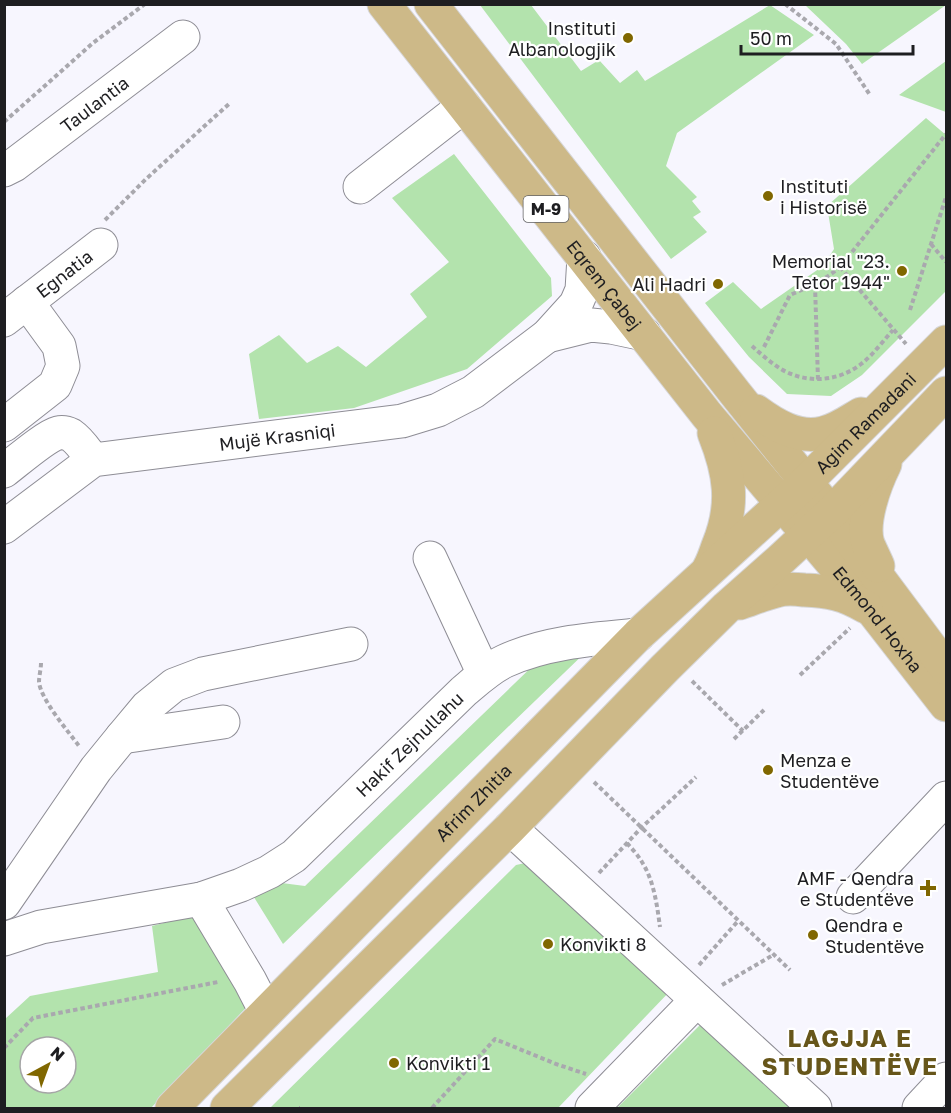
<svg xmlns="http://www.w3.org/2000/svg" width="951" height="1113" font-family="'Golos Text',sans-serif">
  <rect width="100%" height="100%" fill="#f7f6fe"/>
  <path fill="#b3e3ad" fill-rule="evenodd" d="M480,5H531L581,71L599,60L620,83L637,70L645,81L770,5L814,35L677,133L666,166L697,197L692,201L701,212L693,217L707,232L671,259Z
    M805,5H946L862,64L846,44Z
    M946,61V112L899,95Z
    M926,118L946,135V291L862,375L831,396L787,394L749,357L705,303L733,282L761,309L823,266L834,249L827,206Z
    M454,154L551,278L552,296L467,369L354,408L259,419L249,354L279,335L307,363L338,346L366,367L427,317L410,294L449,262L392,198Z
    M592,646L283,944L252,894L274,882L305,886L542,657Z
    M530,862L672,989L558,1108H270L516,865Z
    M191,916L224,936L258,995L151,1108H5V1019L30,996L158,972L152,926ZM30,1047H66V1083H30Z
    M704,1021L799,1108H617Z"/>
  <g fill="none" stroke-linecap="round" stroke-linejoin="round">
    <defs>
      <g id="minor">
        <path id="s1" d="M4,170L14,165L183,37"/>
        <path d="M360,187L464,106"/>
        <path id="s2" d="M4,320L101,245"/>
        <path d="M547,336L591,325L611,327L644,334"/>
        <path d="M4,425L55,385L63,366L59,346L27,302"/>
        <path d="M4,471C16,462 46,436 58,433C62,432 67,433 71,435C80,441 86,451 93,460"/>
        <path id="s3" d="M4,527L93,460L402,421L438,410L473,392L547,336L576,304L582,290L584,257"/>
        <path d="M430,558L484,674"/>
        <path d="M122,737L223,722"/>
        <path d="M510,828L815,1108"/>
        <path d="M853,897L946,798"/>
        <path d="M201,899L250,981L266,1012"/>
        <path d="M4,903L96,769L122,737L147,707L174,685L203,674L351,644"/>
        <path id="s4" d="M4,939L41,927L201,899L241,885L269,872L294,856L464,691C477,680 490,668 505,661C546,642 594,639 638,635"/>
        <path d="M592,1108L697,1000"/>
        <path d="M919,1108L946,1079"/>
      </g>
      <g id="major">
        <path id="s5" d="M384,4L707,415L872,610L946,705"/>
        <path d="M431,4L735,393L831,513L855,546L946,668"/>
        <path d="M756,411C775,425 798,439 823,433C837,430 849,421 861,414"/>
        <path d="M878,566C875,559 871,551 868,544C861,522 875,484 885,464"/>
        <path d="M709,568C713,561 715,554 718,546C735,505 730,473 714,433"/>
        <path d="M740,603C752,599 764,594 776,591C785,588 795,589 804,590C829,591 844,594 866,607"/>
        <path id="s6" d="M172,1108L638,635L806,482L946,342"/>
        <path d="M227,1108L510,828L665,668L727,607L779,561L831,513L946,393"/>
      </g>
    </defs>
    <use href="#minor" stroke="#8e8d95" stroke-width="35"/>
    <use href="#major" stroke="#d6d6d7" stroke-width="35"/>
    <path stroke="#a9a8ae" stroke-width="4" stroke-dasharray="4.5 3" stroke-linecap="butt" d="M785,4L836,44L870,95
      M4,122L93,43L145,4
      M105,220L146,179L230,103
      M931,244L946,262
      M840,267L906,344
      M815,285L818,380
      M910,310L946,197
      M752,346C761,354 771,363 781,369C806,384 838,382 861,364C873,355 883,341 893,330
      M764,347L790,295C809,287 825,280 840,267L946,134
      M41,663C41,669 39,676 39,682C41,700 68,731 79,746
      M800,675L850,628
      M692,681L743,731
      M734,739L764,710
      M594,782L790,970
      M627,843C632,849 638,855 642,862C654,881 657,905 660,927
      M599,873L641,828L696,777
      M699,965L738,921
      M722,985L773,955
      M4,1048L33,1018L218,982
      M299,1108H300
      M432,1108L495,1039L556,1064L586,1074"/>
    <use href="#minor" stroke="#fff" stroke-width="33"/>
    <use href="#major" stroke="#cdb988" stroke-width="33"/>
  </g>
  <g fill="#806700" stroke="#fff" stroke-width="2">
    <circle cx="628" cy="38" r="6"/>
    <circle cx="768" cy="196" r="6"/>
    <circle cx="902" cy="271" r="6"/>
    <circle cx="718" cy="284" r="6"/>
    <circle cx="768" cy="770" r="6"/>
    <path d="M925 879h6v6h6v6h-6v6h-6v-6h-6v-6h6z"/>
    <circle cx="813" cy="935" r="6"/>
    <circle cx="548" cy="944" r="6"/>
    <circle cx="394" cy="1063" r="6"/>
  </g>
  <g text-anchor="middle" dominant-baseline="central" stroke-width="4.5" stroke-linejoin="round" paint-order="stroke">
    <rect fill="#fff" stroke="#626264" stroke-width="1.5" x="523.5" y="196" width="45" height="26" rx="4.5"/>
    <g font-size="16" font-weight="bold" fill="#1e1e21">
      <text x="546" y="209">M-9</text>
    </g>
    <g font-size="18" fill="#1e1e21" stroke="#fff" text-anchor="start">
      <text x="616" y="28" text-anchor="end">Instituti<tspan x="616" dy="21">Albanologjik</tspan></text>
      <text x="780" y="186">Instituti<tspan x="780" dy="21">i Historisë</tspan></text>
      <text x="890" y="261" text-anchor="end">Memorial "23.<tspan x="890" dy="21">Tetor 1944"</tspan></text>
      <text x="706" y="284" text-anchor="end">Ali Hadri</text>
      <text x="780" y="760">Menza e<tspan x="780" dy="21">Studentëve</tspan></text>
      <text x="914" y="878" text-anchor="end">AMF - Qendra<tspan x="914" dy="21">e Studentëve</tspan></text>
      <text x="825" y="925">Qendra e<tspan x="825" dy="21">Studentëve</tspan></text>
      <text x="560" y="944">Konvikti 8</text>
      <text x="406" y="1063">Konvikti 1</text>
    </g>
    <g font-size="18" fill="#1e1e21" stroke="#fff">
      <text stroke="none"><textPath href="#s1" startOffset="112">Taulantia</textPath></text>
      <text stroke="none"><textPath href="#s2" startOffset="76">Egnatia</textPath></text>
      <text stroke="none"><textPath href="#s5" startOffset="357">Eqrem Çabej</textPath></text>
      <text stroke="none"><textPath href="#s6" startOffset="975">Agim Ramadani</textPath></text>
      <text stroke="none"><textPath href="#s3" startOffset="297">Mujë Krasniqi</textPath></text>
      <text stroke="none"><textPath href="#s5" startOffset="789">Edmond Hoxha</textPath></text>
      <text stroke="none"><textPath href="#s4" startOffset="465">Hakif Zejnullahu</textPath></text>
      <text stroke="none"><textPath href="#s6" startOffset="429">Afrim Zhitia</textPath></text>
    </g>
    <g font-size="24" font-weight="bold" letter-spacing="1.5" fill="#67561a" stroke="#fff">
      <text x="850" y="1037">LAGJJA E<tspan x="850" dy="28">STUDENTËVE</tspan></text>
    </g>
  </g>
  <rect width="951" height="1113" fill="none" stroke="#1e1e21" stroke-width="12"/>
  <g transform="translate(48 1065) rotate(41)"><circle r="28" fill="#ffffff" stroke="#a5a5a6" stroke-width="1.5"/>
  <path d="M0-4.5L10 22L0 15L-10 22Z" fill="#806700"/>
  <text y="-9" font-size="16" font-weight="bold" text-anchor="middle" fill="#1e1e21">N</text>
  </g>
  <path d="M741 45v9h172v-9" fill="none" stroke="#1e1e21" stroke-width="3"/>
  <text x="750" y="45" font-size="18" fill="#1e1e21" stroke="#ffffff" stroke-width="4.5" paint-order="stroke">50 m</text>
</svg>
